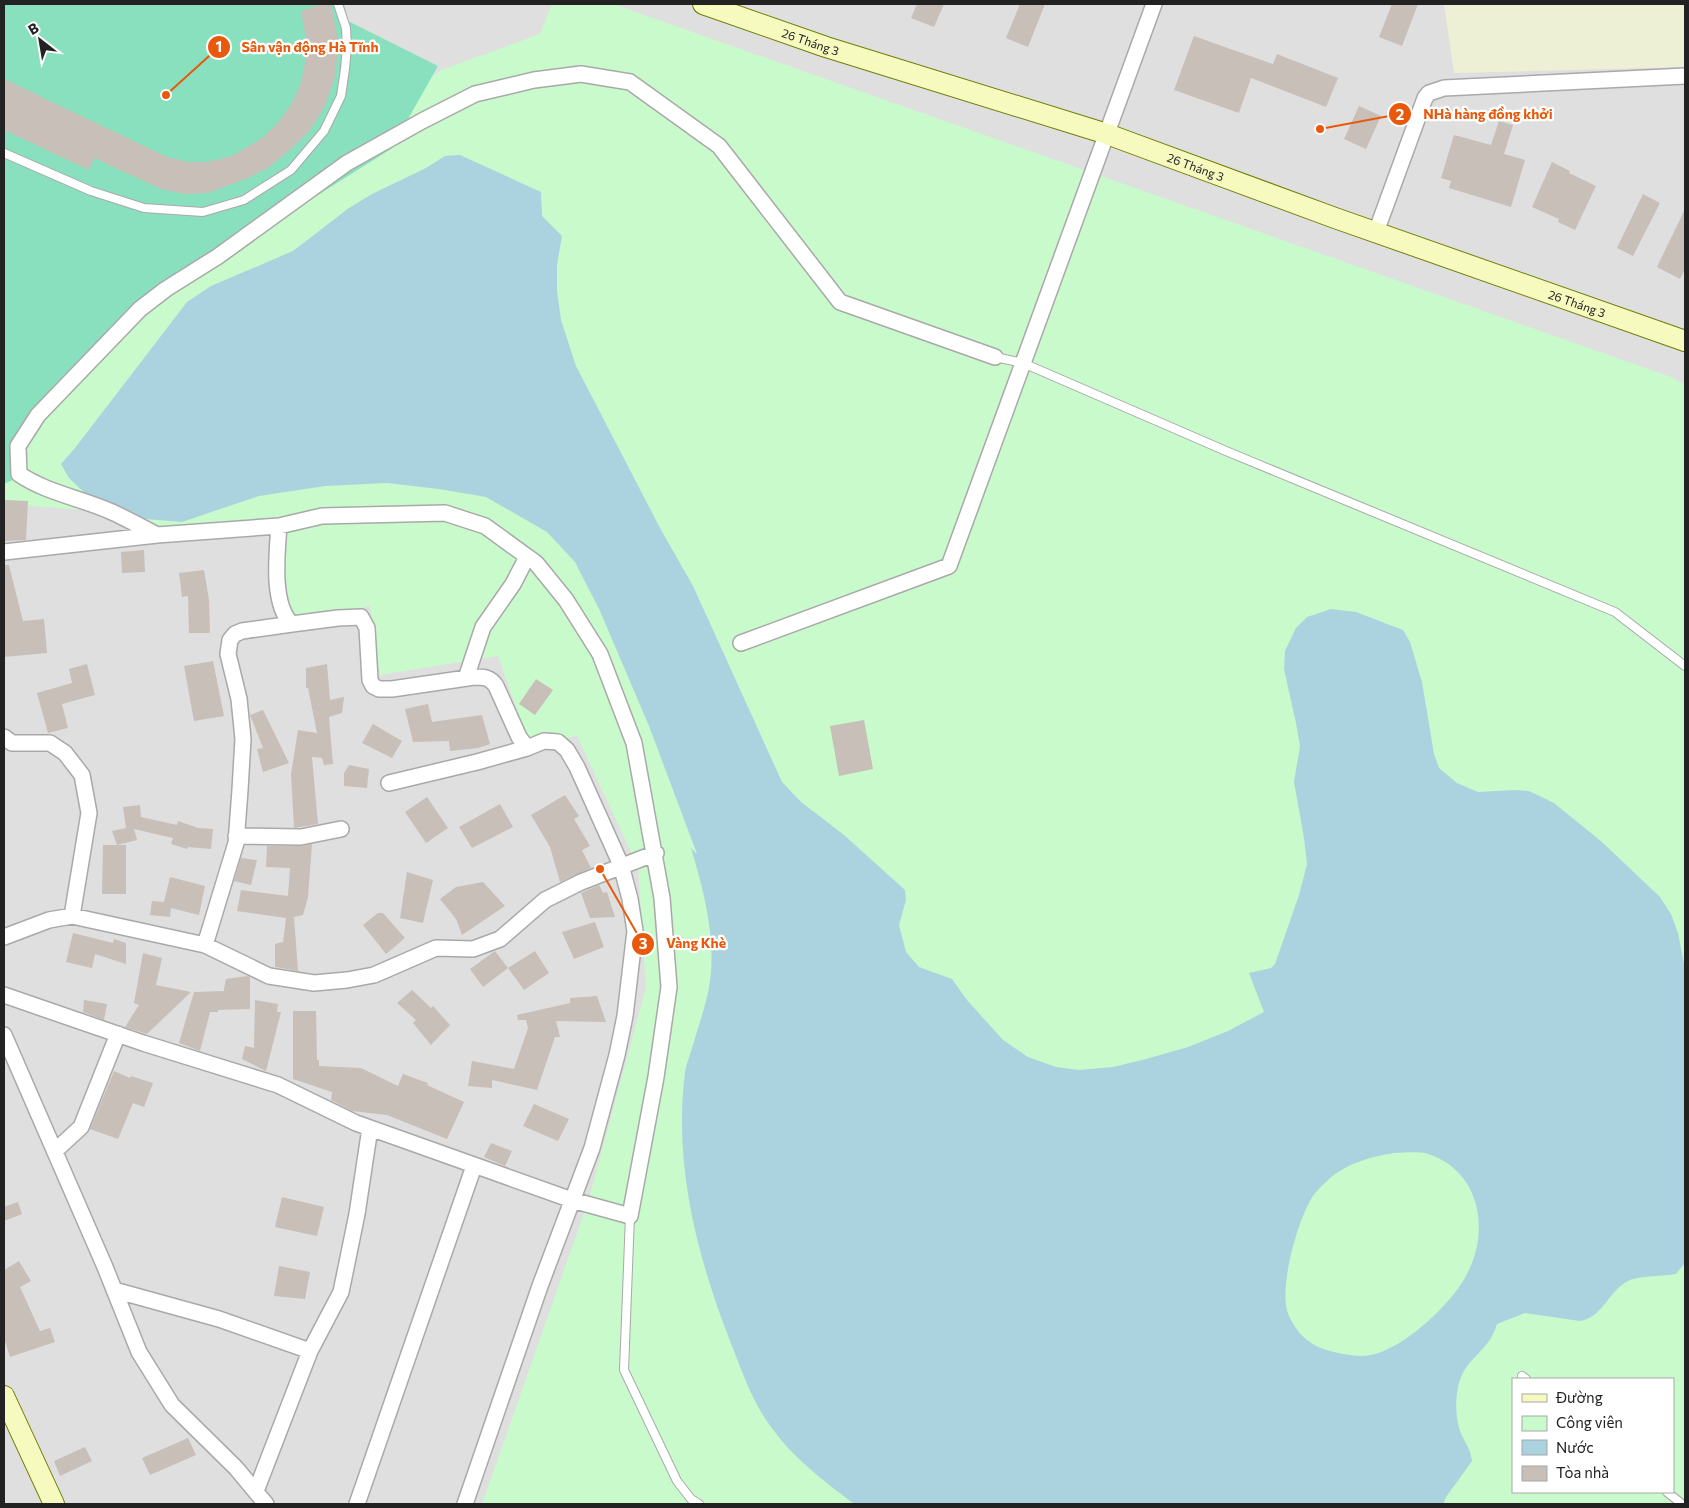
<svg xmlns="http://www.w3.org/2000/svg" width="1689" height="1508" font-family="Commissioner,sans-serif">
  <rect width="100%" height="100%" fill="#f2efe9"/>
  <path fill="#e0dfdf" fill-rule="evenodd" d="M4,4H1516L1685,23V1504H4ZM1513,1379H1673V1492H1513Z"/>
  <path fill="#eef0d5" d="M1444,4H1685V67L1454,73Z"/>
  <path fill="#c8facc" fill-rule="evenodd" d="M552,4H613L1671,377L1685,384V1504H482L589,1199L646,987L638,867L577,736L529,744L498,656L380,675L370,606L289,623L282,518L168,534L96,511L4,504V441L214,234L441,70L540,34ZM1513,1379H1673V1492H1513Z"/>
  <path fill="#88e0be" d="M4,4H344L348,21L438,66L391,149L289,213L161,301L86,374L11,457L15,479L4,484Z"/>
  <path fill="#aad3df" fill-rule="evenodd" d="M460,155L541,192L542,216L562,236L557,265V291L561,320L576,366L660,528L693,586L782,782L801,802L844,835L905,890L906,900L899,925L906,952L919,967L952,979L967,1000L1003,1040L1028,1057L1056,1067L1079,1070L1113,1067L1146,1059L1188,1047L1228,1031L1264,1012L1249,973L1271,968L1275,964L1299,895L1307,864L1304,838L1294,782L1300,746L1296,723L1284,669L1285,651L1296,628L1307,617L1331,609L1356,612L1403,630L1410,642L1422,682L1434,754L1439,768L1457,783L1478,792L1515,790L1529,791L1554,803L1602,842L1660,897L1671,914L1678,933L1685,969V1263L1676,1274C1664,1276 1640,1276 1630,1280C1609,1289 1604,1317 1580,1321L1525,1313L1497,1324C1491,1344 1481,1349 1468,1365C1455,1380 1454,1409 1459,1428C1463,1441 1470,1446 1472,1461L1446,1497L1443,1504H854C824,1481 793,1458 771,1427C753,1403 743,1374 732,1346C698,1260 673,1166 685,1073C686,1064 690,1056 692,1048C697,1031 703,1014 707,997C719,948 705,895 691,848L697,854L649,726L600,611L575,562L547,532L486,497L439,489L387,483L325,486L259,496L182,522L134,518L89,497L69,478L61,464L75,448L187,302L211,286L293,251L349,208L372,194L426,168L445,156ZM1394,1153C1404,1153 1418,1151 1428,1154C1478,1170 1490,1226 1469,1270C1455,1301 1408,1345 1375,1354C1362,1358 1348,1355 1334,1352C1312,1347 1299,1337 1289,1316C1277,1292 1298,1218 1313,1196C1317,1190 1323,1185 1328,1180C1347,1163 1370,1157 1394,1153Z"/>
  <path fill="#c7bfb8" d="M322,4H331L338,40L337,59L334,81L324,108L310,130L291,149L268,168L246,179L208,193L185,194L161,189L94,158L89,170L4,130V79L167,157L188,162H207L232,156L261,139L277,124L291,105L301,83L306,58L305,33L301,11Z
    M917,4H944L934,27L911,18Z
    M1020,4H1045L1028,47L1006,38Z
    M1392,4H1418L1402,46L1379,37Z
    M1194,36L1273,64L1277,54L1338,78L1326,107L1251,78L1239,113L1174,90Z
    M1359,106L1381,116L1366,149L1344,139Z
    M1499,121L1513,125L1504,154L1525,160L1511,207L1449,188L1451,181L1441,178L1454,135L1491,145Z
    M1552,162L1570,171L1569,173L1596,186L1575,230L1558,222L1559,219L1532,207Z
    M1643,194L1660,203L1633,256L1617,248Z
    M1685,209V269L1680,279L1657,267Z
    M5,500L28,501L26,540L4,541Z
    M144,550L145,572L122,573L121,552Z
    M4,565H9L23,621L44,619L47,653L4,657Z
    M204,570L209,600L210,633H189L188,596L182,597L179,573Z
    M213,661L224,716L194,721L184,666Z
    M87,664L95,695L62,704L68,728L48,733L37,693L72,683L69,669Z
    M327,664L330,700L344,697L342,713L329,717L333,764L324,765L322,758L312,757L318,824L294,828L291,774L298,730L317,733L308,688H306V668Z
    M536,679L553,690L535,715L519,704Z
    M428,704L432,722L482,715L490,744L478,748L450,751L449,741L413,742L405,709Z
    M263,710L289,763L263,772L257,749L263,748L250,715Z
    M864,720L873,769L839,776L830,726Z
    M373,724L402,741L392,758L362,743Z
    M349,765L369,769L367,788L344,786V773Z
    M565,795L579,816L574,819L590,846L582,850L591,868L560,882L550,847L531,815Z
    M427,797L448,828L426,843L405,812Z
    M500,804L513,827L472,848L459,827Z
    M140,805L141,817L177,825L178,821L198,828L213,829L211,849L188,847L187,849L171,844L173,838L134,829L137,840L117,845L112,831L126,828L123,807Z
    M312,844L308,897L303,915L294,917L298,971L275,967V944L283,942L286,918L237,911L241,890L288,896L290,868L266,867L267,846H301Z
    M103,845H126V894H102Z
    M241,858L257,860L251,885L234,881Z
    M407,872L433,880L423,923L400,918Z
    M170,877L205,886L199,915L171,908L170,917L150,915L152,901L164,902Z
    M483,882L505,906L462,935L456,919L440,899L456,887Z
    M599,885L603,893L607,892L615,917L590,918L581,893Z
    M378,913H383L405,938L386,954L363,925Z
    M595,922L604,947L574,959L562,932Z
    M73,933L113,943L114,939L126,943V964L95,954L92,968L66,962Z
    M495,951L508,968L483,987L470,969Z
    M535,951L549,973L524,990L508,968Z
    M143,953L162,958L156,985L191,992L147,1034L125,1027L139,1005L134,1003Z
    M247,976L250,977V1009L218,1010V1012H210L200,1051L179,1043L194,992L223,991V994L226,979Z
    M412,990L431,1008L433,1006L450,1025L431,1045L413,1023L416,1020L397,1003Z
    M597,996L606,1022L556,1021L560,1037H555L537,1090L492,1080V1088L468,1086L472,1061L514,1069L528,1028L526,1020H518L517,1015L570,1003V998Z
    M84,1000L107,1004L104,1020L83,1012Z
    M255,1000L278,1004L277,1012H281L266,1071L242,1059L245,1046L254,1048Z
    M293,1011H316L317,1060H319V1066L361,1068L398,1086L403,1074L428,1083L427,1085L464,1102L447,1139L387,1115L352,1111L331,1100L332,1092L293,1079Z
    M114,1071L130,1078L131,1076L153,1083L144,1107L133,1103L118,1139L90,1129Z
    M534,1104L569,1119L558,1141L523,1126Z
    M491,1143L512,1151L505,1166L484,1157Z
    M282,1197L324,1207L317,1236L275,1227Z
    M18,1202L22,1214L4,1221V1207Z
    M19,1261L31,1281L20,1287L40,1331L50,1328L55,1342L10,1357L4,1338V1270Z
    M279,1266L310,1272L305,1299L274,1296Z
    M188,1438L196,1455L150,1475L142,1458Z
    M85,1447L92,1461L60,1476L54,1461Z"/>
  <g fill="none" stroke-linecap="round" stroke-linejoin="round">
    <defs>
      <path id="lane" d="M4,153L91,191L144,208L203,212L244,200L291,170L324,131L341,96L345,69L347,47L346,28L338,4
        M995,357L1023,363L1226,451L1615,612L1685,666
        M630,1216L624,1370L677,1481L691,1499L699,1504
        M1522,1376L1526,1379
        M1667,1492L1682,1504"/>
      <path id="street" d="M1376,232L1425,98L1429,93L1444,88L1685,76
        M279,526C277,553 271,605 292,624L338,618L361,617L367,628L370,680L373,686L379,689H392L474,677C484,677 490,677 496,686L519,737L527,748L544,741L558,742L567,750L577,767L621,865L630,899L635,931L625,1016L617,1055L592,1148L540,1286L465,1504
        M157,535C142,527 127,519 112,512C81,498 47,493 19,474L18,446L38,415L140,309L166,289L217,257L347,163L422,121L475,94L534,80L581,74L630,82L719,146L840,302L995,357
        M4,552L157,535L279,526L322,516L445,513L485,526L536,563L566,600L600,654L634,743L662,898L669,987L656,1077L630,1216L572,1200L356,1123L278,1085L143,1043L4,995
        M741,643L949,566L1154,4
        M466,678L483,627L513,584L527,557
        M4,737L12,743H50L65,753L82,775L89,813L72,916
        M389,783L477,762L527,748
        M236,836L301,837L341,829
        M4,937L49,920L72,916L205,945L269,976L314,983L347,980L374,975L436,948L473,949L500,939L545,900L581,882L656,853
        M205,945L236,843L240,790L243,739L239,699L228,654L230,640L235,634L242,631L292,624
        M4,1035L105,1267L139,1352L172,1405L236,1468L266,1504
        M55,1151L81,1127L118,1034
        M114,1290L219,1319L310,1351
        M256,1491L310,1351L341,1292L357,1214L370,1128
        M357,1504L474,1166"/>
      <g id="secondary">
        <path id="s1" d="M703,4L826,47L1107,134L1335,218L1685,341"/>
        <path d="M4,1396L54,1504"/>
      </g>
    </defs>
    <use href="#lane" stroke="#a9a9a9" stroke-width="10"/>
    <use href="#street" stroke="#a9a9a9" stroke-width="18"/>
    <use href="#secondary" stroke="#707d05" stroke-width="22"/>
    <use href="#lane" stroke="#fff" stroke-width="8"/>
    <use href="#street" stroke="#fff" stroke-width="15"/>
    <use href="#secondary" stroke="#f7fabf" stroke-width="20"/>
  </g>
  <g text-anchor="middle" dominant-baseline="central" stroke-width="4.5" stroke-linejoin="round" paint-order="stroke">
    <g font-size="12" fill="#222" stroke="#fff">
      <text stroke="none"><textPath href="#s1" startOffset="114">26 Tháng 3</textPath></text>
      <text stroke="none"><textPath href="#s1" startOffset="519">26 Tháng 3</textPath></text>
      <text stroke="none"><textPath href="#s1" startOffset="924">26 Tháng 3</textPath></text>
    </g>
  </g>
  <path fill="none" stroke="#e8590c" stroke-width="2" d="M166 95L219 47M1320 129L1400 114M600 869L643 944"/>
  <g fill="#e8590c" stroke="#fff" stroke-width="2">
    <circle cx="166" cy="95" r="5"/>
    <circle cx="1320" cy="129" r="5"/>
    <circle cx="600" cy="869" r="5"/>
    <circle cx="219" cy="47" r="12"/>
    <circle cx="1400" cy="114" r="12"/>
    <circle cx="643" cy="944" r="12"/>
  </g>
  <g font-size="15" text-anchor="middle" font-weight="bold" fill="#fff">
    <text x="219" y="52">1</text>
    <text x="1400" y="120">2</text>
    <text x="643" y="949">3</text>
  </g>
  <g font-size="14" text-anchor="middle" font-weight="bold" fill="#e8590c" stroke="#fff" stroke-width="4.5" stroke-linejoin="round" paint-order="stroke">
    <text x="310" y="52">Sân vận động Hà Tĩnh</text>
    <text x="1488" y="119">NHà hàng đồng khởi</text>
    <text x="696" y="948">Vàng Khè</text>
  </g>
  <rect width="1689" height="1508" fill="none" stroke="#222222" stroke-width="10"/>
  <rect x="1512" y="1378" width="162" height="115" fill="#ffffff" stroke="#a7a7a7"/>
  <rect x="1522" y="1394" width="25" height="8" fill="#f7fabf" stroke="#a7a7a7"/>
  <text x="1556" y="1403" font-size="15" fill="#222222">Đường</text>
  <rect x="1522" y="1416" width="25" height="15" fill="#c8facc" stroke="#a7a7a7"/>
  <text x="1556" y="1428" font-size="15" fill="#222222">Công viên</text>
  <rect x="1522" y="1440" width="25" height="15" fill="#aad3df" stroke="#a7a7a7"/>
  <text x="1556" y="1453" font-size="15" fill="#222222">Nước</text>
  <rect x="1522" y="1466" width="25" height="15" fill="#c7bfb8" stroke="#a7a7a7"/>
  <text x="1556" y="1478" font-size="15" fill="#222222">Tòa nhà</text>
  <g transform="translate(40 40) rotate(329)" stroke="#ffffff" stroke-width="4" paint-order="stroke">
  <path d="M0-4L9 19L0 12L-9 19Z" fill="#222222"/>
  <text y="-8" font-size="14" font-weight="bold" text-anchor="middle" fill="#222222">B</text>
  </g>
</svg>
